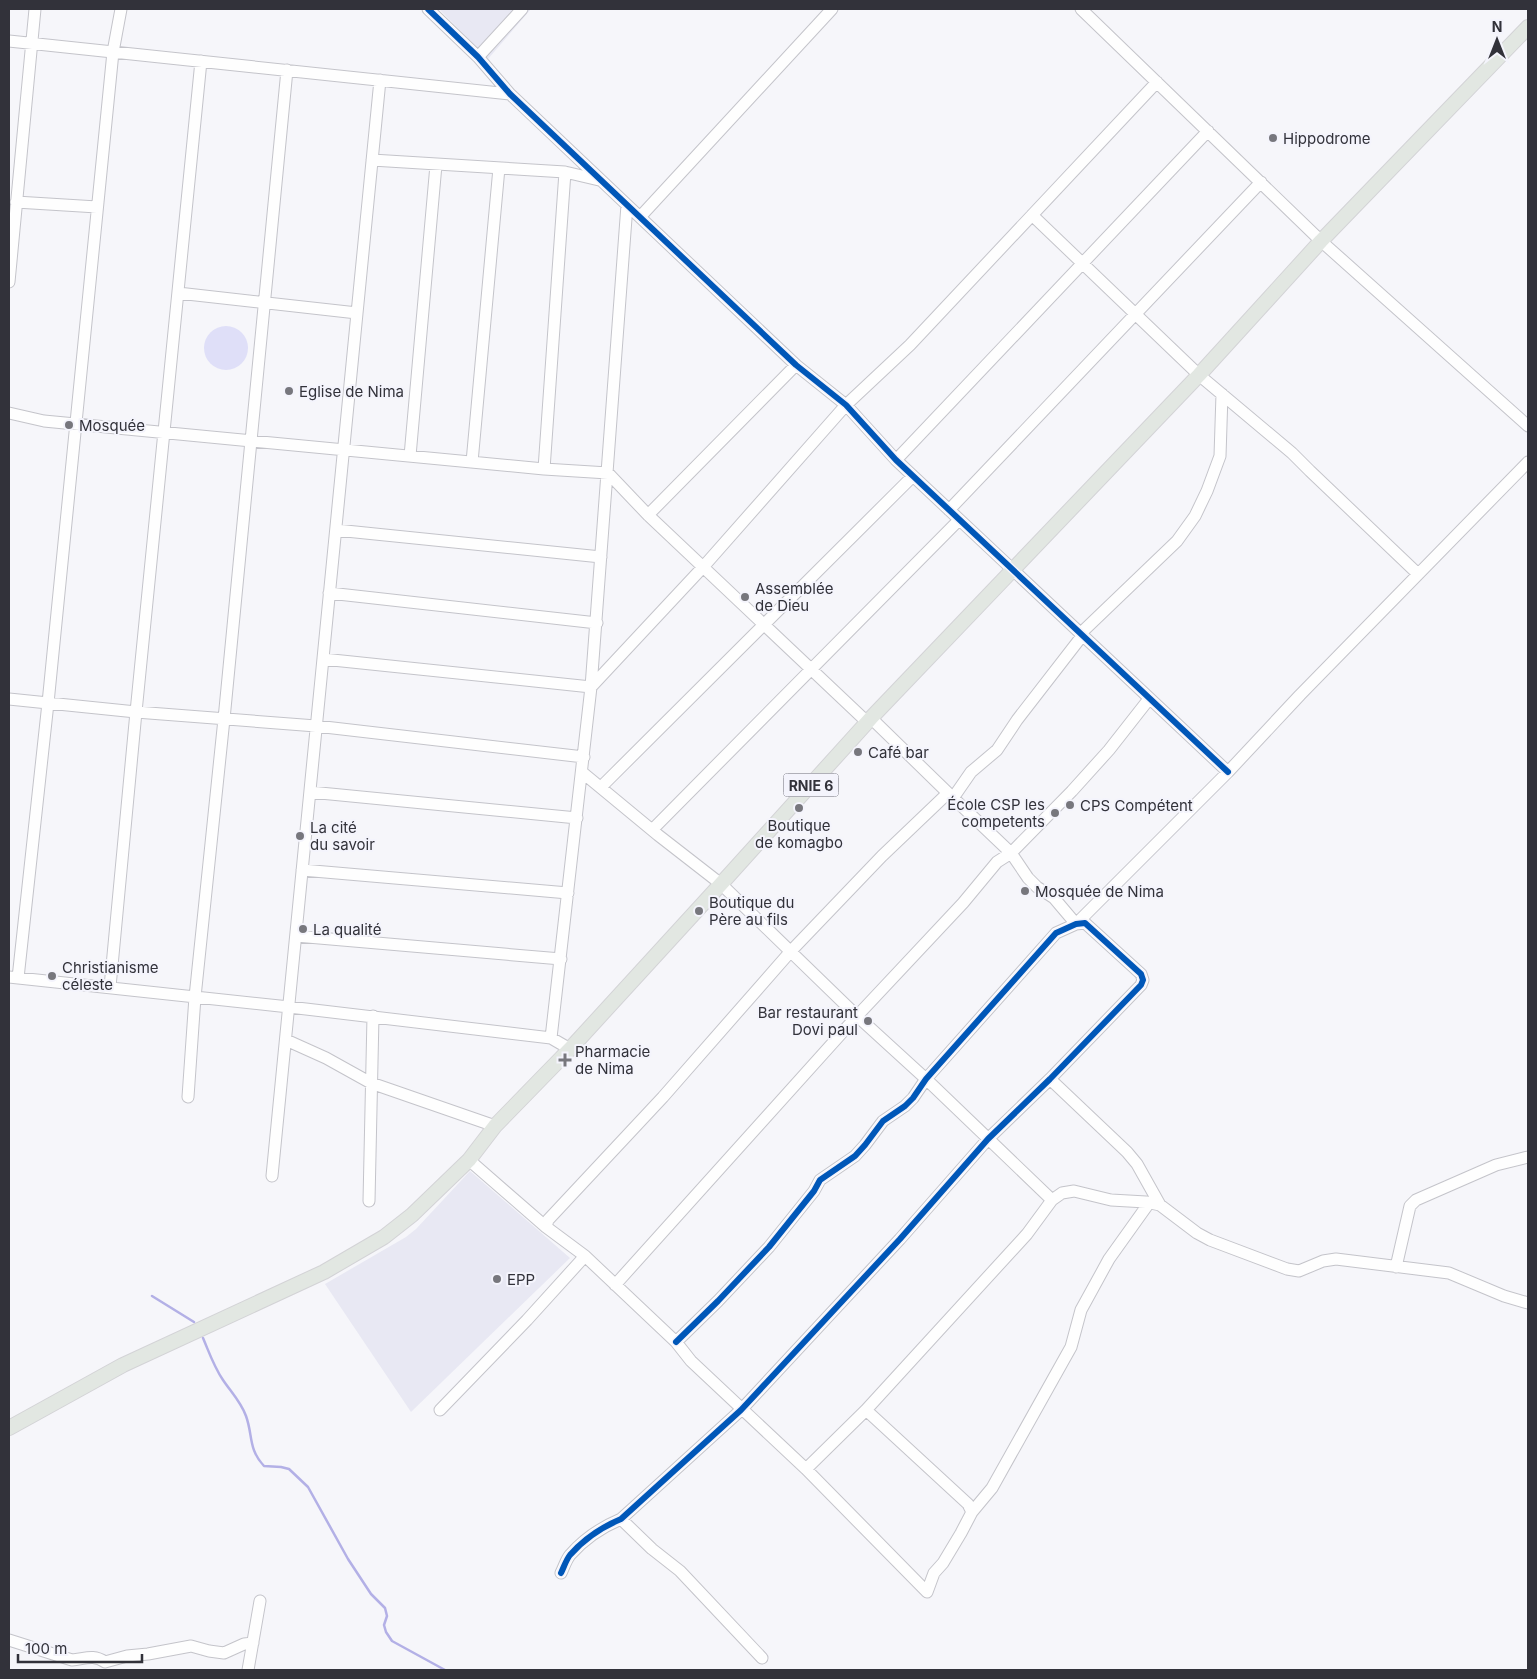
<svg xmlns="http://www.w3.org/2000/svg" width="1537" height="1679" font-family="Inter,sans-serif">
  <rect width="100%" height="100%" fill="#f6f6fa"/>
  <path fill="#e8e8f3" d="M439,9H531L488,59Z
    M470,1171L570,1258L411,1412L325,1284L406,1237L416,1229Z"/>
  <path fill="#dfdff8" d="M204 348a22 22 0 1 1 44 0a22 22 0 1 1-44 0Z"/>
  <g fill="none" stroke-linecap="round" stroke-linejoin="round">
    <path stroke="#b3b0e6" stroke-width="2.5" d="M152,1296L194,1322
      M203,1338C209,1352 214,1367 223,1380C231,1392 241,1402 246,1416C253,1435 248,1449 264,1466L281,1467L289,1469L308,1487L348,1559L371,1594L385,1608L387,1616L384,1625L386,1632L392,1641L445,1670"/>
    <defs>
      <path id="minor" d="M428,9L478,57L510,94L796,365L846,405L896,460L1228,772
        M1081,9L1321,241L1528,426
        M9,41L510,94
        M478,57L522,9
        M372,160L565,172L599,180
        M16,202L97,207
        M1032,215L1199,375L1292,453L1310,471L1418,574
        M640,217L832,9
        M9,282L35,9
        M178,293L357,313
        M9,413L44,421L544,469L608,473L648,515L867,722
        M410,456L436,165
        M896,460L1208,131
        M472,462L499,168
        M544,469L565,172
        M949,510L1261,182
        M648,515L796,365
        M336,530L601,557
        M329,593L597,623
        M1080,634L1177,541L1195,516L1207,491L1220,456L1222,394
        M323,659L591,687L704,566L846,405L910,345L1157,82
        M9,699L136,712L316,726L584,757
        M583,773L658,835L721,884L857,1016L926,1079L1052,1200
        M601,787L913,476
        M310,792L577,818
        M948,793L1011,853L1072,791L1109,750L1149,699
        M953,798L971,772L997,750L1017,720L1082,636
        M652,830L959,520
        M302,870L568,893
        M296,936L561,959
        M9,977L289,1007L551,1038L570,1049
        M18,978L48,703L113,52L121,9
        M110,987L136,712L201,61
        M551,1038L591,687L627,205
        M286,1040L326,1058L371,1083L495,1126
        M1050,1079L1127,1152L1137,1164L1160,1205
        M188,1097L195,997L224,719L287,70
        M469,1160L546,1227L585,1256L676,1342L691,1361L806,1469L927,1592L934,1573L943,1563L961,1533L972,1512L992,1488L1071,1347L1081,1310L1109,1259L1149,1203
        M272,1176L380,80
        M369,1201L373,1016
        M546,1227L548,1220L663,1097L791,951L882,856L948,793L871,718
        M1396,1267L1410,1206L1416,1200L1496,1165L1528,1157
        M615,1285L857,1016L963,903L997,862L1011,853L1028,878L1037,887L1054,898L1076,924L1228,772L1300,695L1528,462
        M440,1410L527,1320L585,1256
        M866,1410L968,1504L972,1512
        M806,1469L866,1410L1027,1234L1052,1200L1062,1193L1074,1191L1111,1200L1146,1202L1160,1205L1197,1233L1210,1240L1287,1269L1299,1271L1323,1261L1336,1259L1449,1273L1504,1296L1528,1303
        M621,1519L652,1549L680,1571L762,1658
        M561,1573C564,1567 566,1560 570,1555C584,1539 602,1527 621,1519L741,1410L900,1239L988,1139L1050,1079L1141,985L1143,980L1141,974L1085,923L1076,924L1056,933L926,1079L913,1098L905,1106L883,1121L865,1145L855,1156L820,1180L814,1191L769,1247L718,1301L676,1342
        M9,1640L72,1660C85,1659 93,1654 105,1662L127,1656L148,1654L191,1646L209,1651L224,1653L244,1644L253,1643
        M248,1670L260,1601"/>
      <path id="major" d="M9,1428L123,1365L324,1272L384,1237L412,1215L469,1160L495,1126L570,1049L721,884L871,718L1199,375L1321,241L1528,27"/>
    </defs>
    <use href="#minor" stroke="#c4c4ca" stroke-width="13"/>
    <use href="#major" stroke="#d3d3d6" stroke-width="16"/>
    <use href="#minor" stroke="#fefefe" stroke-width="11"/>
    <use href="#major" stroke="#e2e7e2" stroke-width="14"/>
    <defs>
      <path id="cycleway" d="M428,9L478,57L510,94L796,365L846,405L896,460L1228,772
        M561,1573C564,1567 566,1560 570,1555C584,1539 602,1527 621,1519L741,1410L900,1239L988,1139L1050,1079L1141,985L1143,980L1141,974L1085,923L1076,924L1056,933L926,1079L913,1098L905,1106L883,1121L865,1145L855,1156L820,1180L814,1191L769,1247L718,1301L676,1342"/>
    </defs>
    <use href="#cycleway" stroke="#f4f4fc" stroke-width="9"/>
    <use href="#cycleway" stroke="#0057b8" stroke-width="6"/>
  </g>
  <g fill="#77777d" stroke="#f4f4fc" stroke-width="2">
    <circle cx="1273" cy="138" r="5"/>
    <circle cx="289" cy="391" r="5"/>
    <circle cx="69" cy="425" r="5"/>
    <circle cx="745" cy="597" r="5"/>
    <circle cx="858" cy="752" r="5"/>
    <circle cx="1070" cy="805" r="5"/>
    <circle cx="799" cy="808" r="5"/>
    <circle cx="1055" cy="813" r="5"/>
    <circle cx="300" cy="836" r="5"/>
    <circle cx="1025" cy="891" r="5"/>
    <circle cx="699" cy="911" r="5"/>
    <circle cx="303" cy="929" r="5"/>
    <circle cx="52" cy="976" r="5"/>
    <circle cx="868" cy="1021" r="5"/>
    <path d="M562.5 1052.5h5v5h5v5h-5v5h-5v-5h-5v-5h5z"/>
    <circle cx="497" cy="1279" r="5"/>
  </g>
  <g text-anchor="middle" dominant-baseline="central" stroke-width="4" stroke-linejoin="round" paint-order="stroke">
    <rect fill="#f4f4fc" stroke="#6c6c74" stroke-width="1" x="783.5" y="773.5" width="55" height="23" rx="4"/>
    <g font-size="14" font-weight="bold" fill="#32323a">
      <text x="811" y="785">RNIE 6</text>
    </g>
    <g font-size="15" fill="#32323a" stroke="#f4f4fc" text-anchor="start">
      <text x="1283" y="138">Hippodrome</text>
      <text x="299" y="391">Eglise de Nima</text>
      <text x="79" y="425">Mosquée</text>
      <text x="755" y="588">Assemblée<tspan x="755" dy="17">de Dieu</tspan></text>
      <text x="868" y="752">Café bar</text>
      <text x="1045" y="804" text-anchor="end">École CSP les<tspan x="1045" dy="17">competents</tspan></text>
      <text x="1080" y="805">CPS Compétent</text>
      <text x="799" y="825" text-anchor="middle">Boutique<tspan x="799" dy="17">de komagbo</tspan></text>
      <text x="310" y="827">La cité<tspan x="310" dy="17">du savoir</tspan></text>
      <text x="1035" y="891">Mosquée de Nima</text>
      <text x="709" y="902">Boutique du<tspan x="709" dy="17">Père au fils</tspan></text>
      <text x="313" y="929">La qualité</text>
      <text x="62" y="967">Christianisme<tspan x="62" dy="17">céleste</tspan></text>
      <text x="858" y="1012" text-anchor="end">Bar restaurant<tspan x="858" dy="17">Dovi paul</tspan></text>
      <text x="575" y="1051">Pharmacie<tspan x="575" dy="17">de Nima</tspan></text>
      <text x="507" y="1279">EPP</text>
    </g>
  </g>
  <rect width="1537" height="1679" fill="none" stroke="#32323a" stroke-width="20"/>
  <g transform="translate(1497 40)" stroke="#f4f4fc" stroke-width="4" paint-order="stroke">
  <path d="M0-4L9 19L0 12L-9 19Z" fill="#32323a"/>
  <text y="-8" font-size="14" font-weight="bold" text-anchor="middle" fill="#32323a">N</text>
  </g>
  <path d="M18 1654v8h124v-8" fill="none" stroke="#32323a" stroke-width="2.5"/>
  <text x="25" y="1654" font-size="15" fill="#32323a" stroke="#f4f4fc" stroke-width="4" paint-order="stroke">100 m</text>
</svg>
